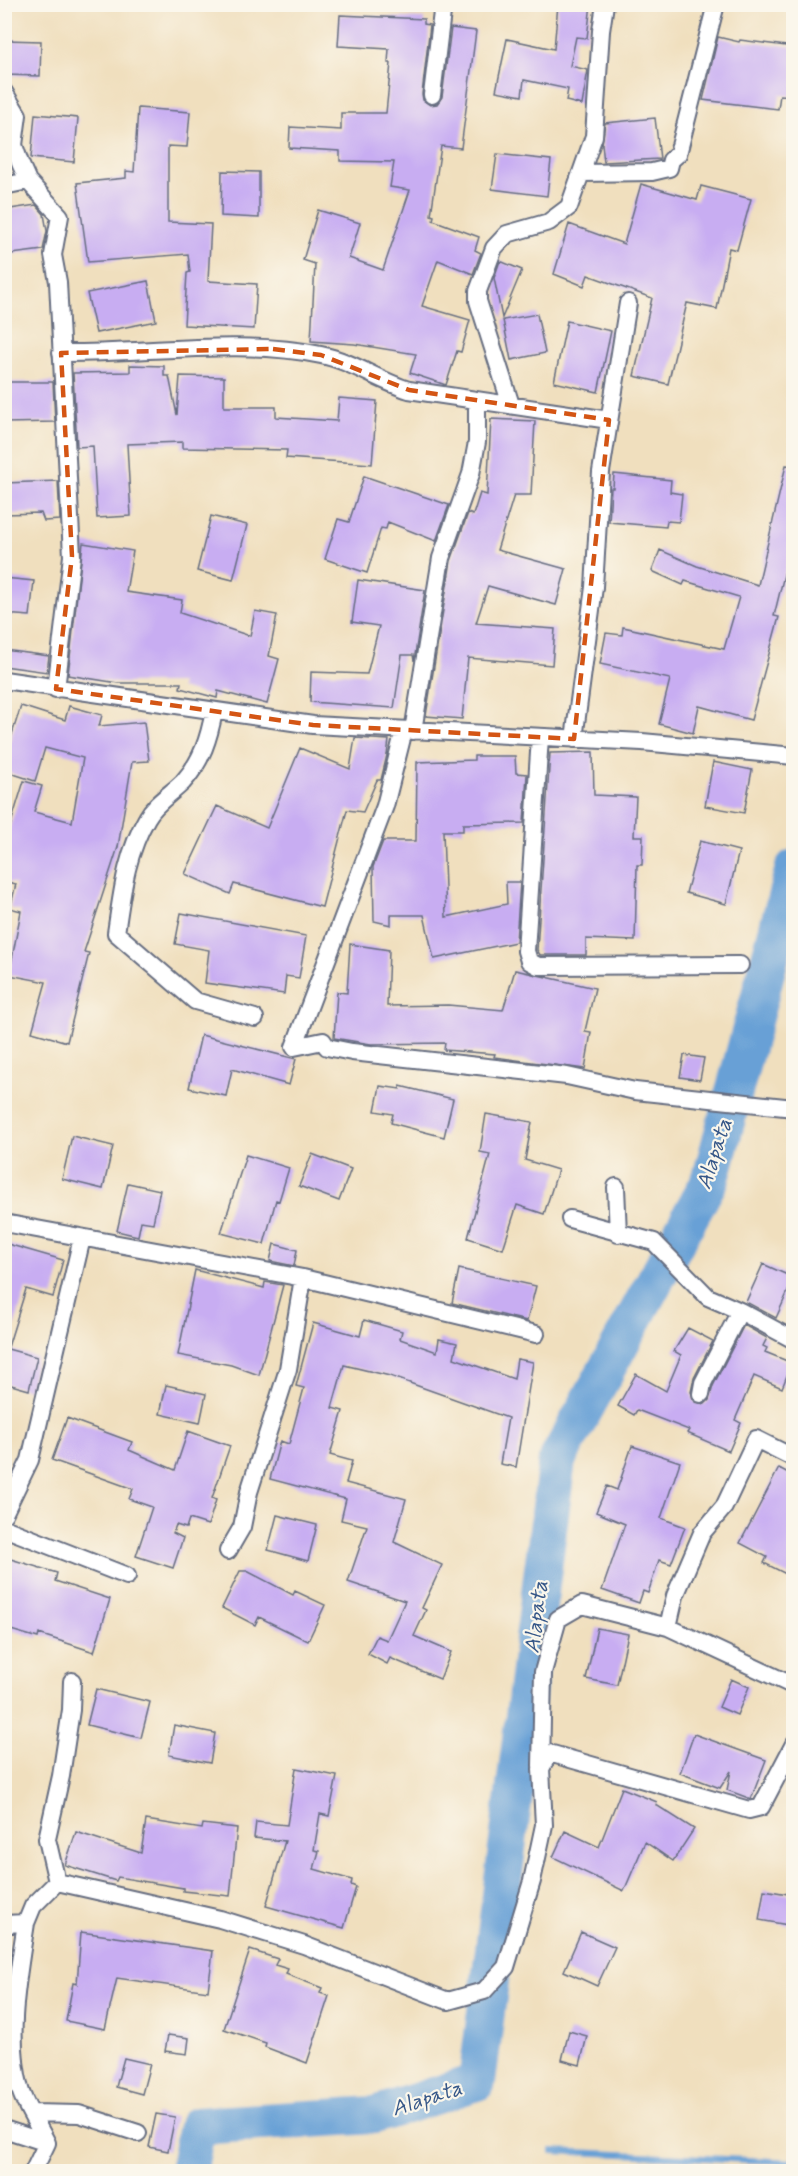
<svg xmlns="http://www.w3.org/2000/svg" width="798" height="2176" font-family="Mynerve,sans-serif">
  <rect width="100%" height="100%" fill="#fbf7ec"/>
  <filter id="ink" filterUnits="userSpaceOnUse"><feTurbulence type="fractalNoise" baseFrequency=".0167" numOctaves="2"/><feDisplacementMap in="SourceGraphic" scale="12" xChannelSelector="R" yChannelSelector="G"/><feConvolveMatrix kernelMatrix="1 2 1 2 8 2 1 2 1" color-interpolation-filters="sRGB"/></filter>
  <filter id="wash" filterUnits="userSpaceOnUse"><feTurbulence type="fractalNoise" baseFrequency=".008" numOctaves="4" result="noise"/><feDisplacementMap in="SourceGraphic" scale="24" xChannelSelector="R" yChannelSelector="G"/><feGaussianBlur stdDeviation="1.35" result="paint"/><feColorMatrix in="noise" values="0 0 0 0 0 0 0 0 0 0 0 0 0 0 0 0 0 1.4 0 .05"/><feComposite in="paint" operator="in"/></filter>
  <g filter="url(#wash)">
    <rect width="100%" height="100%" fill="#f0dfbe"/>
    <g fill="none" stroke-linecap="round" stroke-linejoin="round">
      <path stroke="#67a0d6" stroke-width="6" d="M553,2151L794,2162"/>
      <path stroke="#67a0d6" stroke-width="38" d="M188,2172L197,2126L375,2115L477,2082L557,1460L711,1178L794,868"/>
    </g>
    <g id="blocks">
      <path fill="#c8adf2" d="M558,4H591L587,38L576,37L570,66L588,70L582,105L566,101L568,89L524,80L522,96L496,91L507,39L554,49Z
        M340,15L424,19V24L430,25L422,94L423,100L430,105L437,104L442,97L451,28L476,31L461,148L441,146L431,215L434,216L433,220L479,237L475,250L481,253L473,274L438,260L422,306L470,320L461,352L457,351L446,385L410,373L416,354L354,344L311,341L315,264L303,260L318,210L360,223L349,258L383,270L410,190L390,187L394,162L340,161V151L289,148L290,127L341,130V113H386L391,63H388L389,49L338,46Z
        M718,37L739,42L740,40L794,47V96L780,95L778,109L703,100Z
        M4,40L41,41L40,76L4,75Z
        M138,108L190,112L187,147L168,146V222L211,224L208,281L257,284L254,329L184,325L187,273L190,272L188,254L88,262L77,183L126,178V171L134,172Z
        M35,114L78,118L74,162L31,158Z
        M655,118L660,159L604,162L602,144L605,123Z
        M497,154L551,160L547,196L492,189Z
        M222,171L259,172V218L221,216Z
        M641,184L697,200L701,186L751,199L737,250L729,248L717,309L687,303L668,384L634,376L652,298L588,275L584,286L554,274L569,224L624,244Z
        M36,205L44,214L47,231L43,250L4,255V210Z
        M500,261L522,270L502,318L494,278Z
        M148,281L156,321L96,333L87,293Z
        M537,314L545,353L511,360L503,320Z
        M567,321L611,331L598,392L554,382Z
        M130,365L164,366V376H169L177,415L180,376L224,377V407H276V417L337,421L339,398L377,401L372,464L286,458L287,450L182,448V442L127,444L131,516L97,518L93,446L77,447L73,373L130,372Z
        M4,382H53L55,422L4,423Z
        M491,419L535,421L531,495H514L497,550L566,569L556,605L488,586L476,623L555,629L552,665L468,658L462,719L426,716L451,561L468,513L473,515L480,493L487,495Z
        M786,465L794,466V534L774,616L779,617L751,720L699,706L693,733L659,724L670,679L600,664L606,633L622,635L623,627L724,649L739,597L685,581L683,585L652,571L660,550L697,566L758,585Z
        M614,474L671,480L670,492L682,494L679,522L667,521L666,527L609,522L611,488H613Z
        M364,476L449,505L436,541L388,522L386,529L381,528L367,573L325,559L338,519L349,522Z
        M58,481L60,520L44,521L41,513L4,514V483Z
        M211,516L247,525L233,580L197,571Z
        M83,543L133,551L126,592L182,600L180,613L250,636L255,611L277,615L269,656L279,659L267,704L218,691L217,698L180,688L181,683H118L68,675Z
        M4,578L34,581L30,616L4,614Z
        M358,580L425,590L414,661L413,655H402L394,708L310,702L311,672L367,674L379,626L352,622Z
        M4,650L49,656L47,672L4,666Z
        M21,706L65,720L69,706L102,715L99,726L144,722L149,761L132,762L118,847L84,952L89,953L67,1042L32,1032L46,982L9,975L21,911L10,908L16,884L4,881V835L7,836L24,781L42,786L34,812L72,822L83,758L45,748L35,781L4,771V759Z
        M355,738L389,740L387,755L381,780H377L363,812L347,810L322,907L234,884L230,894L185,874L217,806L267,828L300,748L350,769Z
        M593,752L594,795L636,797L634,836H643L642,865H637L635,941L586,939V955H540L537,950L550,753Z
        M474,756H515L516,773L527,774L524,823L463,824V831H443L446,917L507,904L506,882H520L516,942L434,959L424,915H391V925L374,921L373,867L383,841H416L417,762L474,760Z
        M713,762L752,770L744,813L705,806Z
        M700,841L739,851L726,904L686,893Z
        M181,913L306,936L299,978L286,976L284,994L205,983L209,950L175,944Z
        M350,944L389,950L387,1006L448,1005L503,1010L515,970L595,988L585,1031L591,1032L585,1069L494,1057L495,1054L444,1050L445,1043L371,1044L334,1038L337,992L347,993Z
        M201,1035L296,1059L289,1085L232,1069L226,1096L189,1088Z
        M684,1055L704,1058L700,1080L680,1077Z
        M380,1086L400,1089V1086L453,1099L444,1137L391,1123L393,1114L375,1111Z
        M486,1114L532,1122L525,1160L558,1170L544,1214L517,1205L503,1249L468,1238L490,1154L480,1152Z
        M72,1136L113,1146L103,1189L62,1179Z
        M312,1154L351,1169L339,1201L299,1186Z
        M246,1155L289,1168L279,1201L276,1200L264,1244L221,1233Z
        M128,1183L160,1190L153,1223L141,1221L138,1236L117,1231Z
        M4,1243L63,1260L53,1297L26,1289L8,1347L4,1346Z
        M274,1244L297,1250L294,1266L270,1261Z
        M763,1264L794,1278L776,1318L746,1302Z
        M459,1269L536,1286L527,1321L452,1303Z
        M195,1270L264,1288L265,1282L283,1285L259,1375L231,1365L178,1355Z
        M364,1320L402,1331L400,1339L437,1352L439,1339L457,1343L454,1358L514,1379L517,1359L533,1362L516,1467L500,1464L508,1418L390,1376L344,1365L332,1408L343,1411L330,1455L352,1461L346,1483L406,1499L394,1542L442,1565L422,1608L426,1610L414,1636L451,1652L440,1679L390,1658L387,1664L368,1654L377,1636L387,1640L405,1601L348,1582L367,1526L341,1520L346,1499L270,1479L280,1441L289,1444L304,1388L296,1386L313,1323L360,1336Z
        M744,1325L767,1338L763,1346L767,1348L765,1352L792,1363L782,1388L754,1376L735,1420L741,1423L729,1451L687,1433L689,1430L637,1410L634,1415L618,1406L636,1374L666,1391L681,1355L674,1351L688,1328L713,1341L694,1378L691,1392L695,1402L705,1404L709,1400L713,1386Z
        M4,1348L37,1357L29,1390L4,1383Z
        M166,1385L206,1394L200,1423L160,1414Z
        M67,1418L132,1442L129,1450L175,1470L188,1431L230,1446L212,1498L216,1500L208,1525L189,1519L186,1528L176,1525L173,1533L183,1538L173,1568L136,1556L152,1507L129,1499L133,1489L52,1460Z
        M632,1446L680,1462L661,1518L685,1527L671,1564L659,1560L648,1593L643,1591L639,1603L602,1590L625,1524L596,1512L607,1486L617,1490Z
        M779,1468L794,1476V1578L764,1563L767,1557L740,1543Z
        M277,1515L317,1525L308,1561L268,1550Z
        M4,1557L57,1573L55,1581L110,1599L94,1652L39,1634L38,1638L4,1628Z
        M240,1571H247L293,1595L295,1591L325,1605L308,1641L259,1617L255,1625L222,1608Z
        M597,1628L628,1634L617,1685L586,1679Z
        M731,1679L749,1687L737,1715L719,1707Z
        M96,1689L150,1702L141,1738L87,1725Z
        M174,1725L215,1733L210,1763L169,1755Z
        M694,1734L766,1760L751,1799L727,1790L731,1771L720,1788L680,1773Z
        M296,1768L337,1776L329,1816L320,1814L314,1850L319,1851L314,1869L352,1880L351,1885L356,1887L344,1928L266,1906L285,1841L254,1838L256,1822L287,1825Z
        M622,1788L657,1802L656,1805L694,1829L673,1861L645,1842L624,1891L553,1857L565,1831L599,1847Z
        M146,1820L202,1829L203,1824L237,1828L230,1896L183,1891V1888L118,1877L116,1881L65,1865L76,1832L141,1853Z
        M764,1890L794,1895V1926L759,1920Z
        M81,1932L213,1951L208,1991L117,1978L105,2029L66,2021L73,1983L77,1984Z
        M581,1932L615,1947L597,1986L564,1971Z
        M250,1950L278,1959L275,1965L288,1969L286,1974L322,1988L320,1993L329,1996L307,2063L265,2047L266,2043L224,2029Z
        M569,2031L587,2036L580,2065L562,2060Z
        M168,2035L189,2038L187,2054L165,2051Z
        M124,2058L150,2064L142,2094L116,2087Z
        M156,2114L175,2117L168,2151L149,2147Z"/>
    </g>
  </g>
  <g filter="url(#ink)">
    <use href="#blocks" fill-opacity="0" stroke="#666d80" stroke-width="1.5"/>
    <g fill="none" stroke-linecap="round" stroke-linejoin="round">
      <defs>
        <path id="street" d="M4,92L18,115L14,145L20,163L28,181L60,216L53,255L58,282L72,556L56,689
          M432,95L443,4
          M581,173L652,172L669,168L671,160L678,154L716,4
          M4,186L28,181
          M61,353C145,354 239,338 321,355C352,361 379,381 409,390L609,420
          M511,405L478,301V291L494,248L507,234L549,222L569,207L594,136L601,31L605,4
          M4,680L313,725L642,742L794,756
          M214,711C209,738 202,761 183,782C171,794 155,803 147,818C126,854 122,893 116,933L195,1001L255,1018
          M404,730L385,806L294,1047L323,1041L327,1047L352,1052L567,1076L635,1091L794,1108
          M413,731L441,558L471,474L477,442V400
          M540,737L526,951L529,961L538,966L740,965
          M574,739L594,587L601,472L628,303
          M616,1187L618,1234
          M570,1219L654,1242L708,1297L740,1311L794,1340
          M4,1223L303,1278L536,1334
          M701,1394L703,1383L740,1311
          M794,1458L756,1439L724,1507L702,1533L675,1596L668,1627L794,1686
          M4,1514L30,1460L82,1238
          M4,1528L127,1576
          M228,1551L242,1527L249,1492L288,1369L303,1278
          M541,1766L543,1672L558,1619L582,1605L668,1627
          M57,1882L220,1919L304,1945L448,2001L484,1991L506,1967L532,1881L544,1825L541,1769L549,1753L749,1810L761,1807L794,1744
          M4,1924L26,1923L33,1906L57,1882L47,1839L61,1776L71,1710L72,1681
          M32,2113L79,2114L138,2133
          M4,2129L47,2143C39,2126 25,2107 20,2089C6,2036 18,1976 26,1923
          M33,2172L47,2143"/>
      </defs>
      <use href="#street" stroke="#666d80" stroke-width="20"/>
      <use href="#street" stroke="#fff" stroke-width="16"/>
    </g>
  </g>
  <path fill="none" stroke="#d45514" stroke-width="4.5" stroke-dasharray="12 8" stroke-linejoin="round" d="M273,349L321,355L409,390L609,420L574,739L313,725L56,689L72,556L61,353Z"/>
  <g text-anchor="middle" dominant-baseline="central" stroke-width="4.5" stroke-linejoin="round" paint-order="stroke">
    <g font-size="22" font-style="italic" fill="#365788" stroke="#fbf7ec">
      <text transform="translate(715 1154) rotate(-72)">Alapata</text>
      <text transform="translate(537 1617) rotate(-83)">Alapata</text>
      <text transform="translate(427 2099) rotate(-18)">Alapata</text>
    </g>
  </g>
  <rect width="798" height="2176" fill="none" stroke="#fbf7ec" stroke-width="24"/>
</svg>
